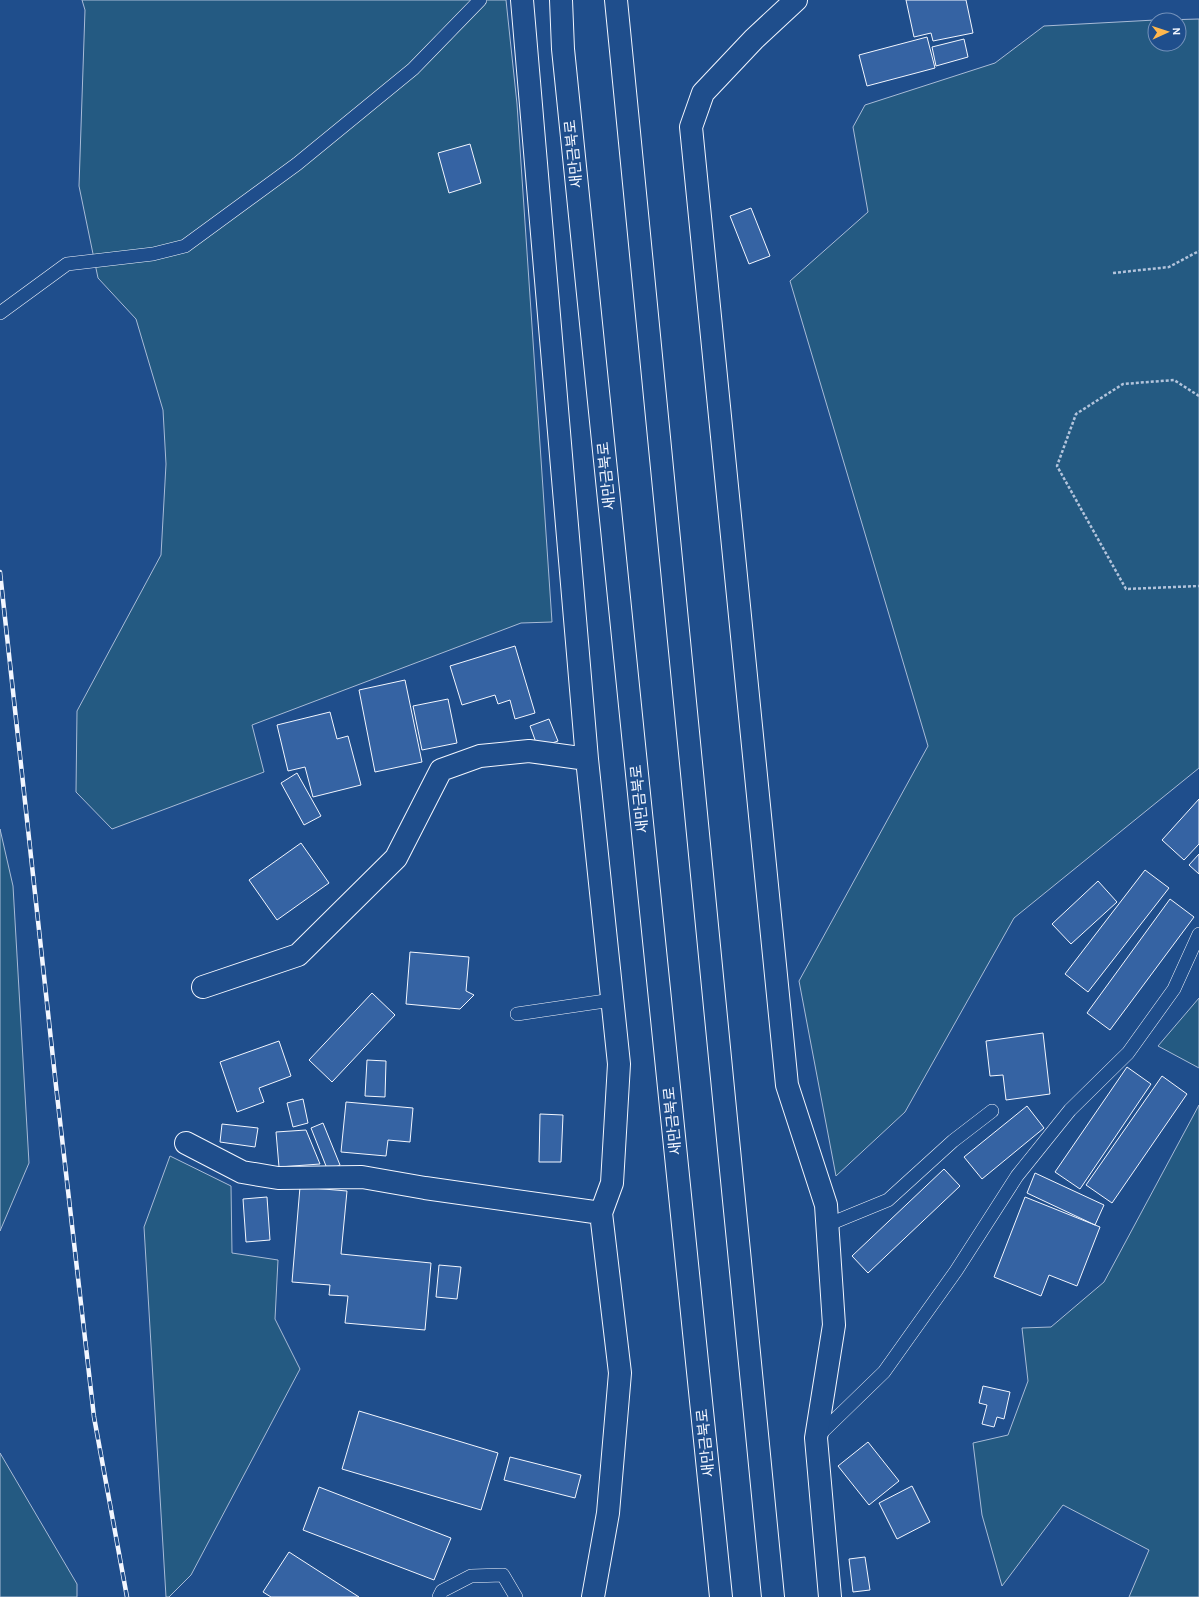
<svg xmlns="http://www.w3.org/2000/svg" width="1199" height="1597" font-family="'Alegreya Sans','Noto Sans KR',sans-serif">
  <rect width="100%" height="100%" fill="#1f4e8c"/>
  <path fill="#245a82" stroke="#a8bbd7" d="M82,0H506L517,104L552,622L521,623L252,725L264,772L112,829L76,792L77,711L161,555L166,464L163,410L136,319L98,278L79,186L85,10Z
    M1199,19V768L1014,918L905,1112L836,1176L799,981L928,746L790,281L868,212L853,127L865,105L995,63L1044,26L1155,20V44H1179V20H1162Z
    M0,829L13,886L29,1163L0,1231Z
    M1199,998V1068L1158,1046Z
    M1199,1105V1597H1129L1149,1550L1063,1505L1002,1586L982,1515L973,1443L1008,1435L1028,1381L1022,1328L1051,1327L1104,1282Z
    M170,1156L231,1186L232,1253L278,1260L275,1319L300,1369L191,1575L169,1597H166L144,1227Z
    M0,1453L77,1584V1597H0Z"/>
  <path fill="#3563a3" stroke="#f2f6ff" d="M906,0H966L973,33L933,41L931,33L914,37Z
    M927,37L935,68L867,86L859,55Z
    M964,39L968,57L936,66L932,47Z
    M470,144L481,183L449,193L438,153Z
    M751,208L770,256L749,264L730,216Z
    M515,646L535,713L515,719L510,700L498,704L495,695L462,705L450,666Z
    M405,680L422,762L375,772L359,690Z
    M448,699L457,743L422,750L413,706Z
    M330,712L337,739L348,736L361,785L313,797L305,767L288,771L277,725Z
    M549,719L558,741L538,748L530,726Z
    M297,773L321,816L304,825L281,783Z
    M1199,799V844L1184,860L1162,840Z
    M301,843L329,883L277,920L249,880Z
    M1199,854V874L1189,865Z
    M1145,870L1169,888L1088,992L1065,974Z
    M1098,881L1117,902L1071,944L1052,924Z
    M1170,899L1194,917L1110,1030L1087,1013Z
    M410,952L469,957L466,991L474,995L460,1009L406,1004Z
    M372,993L395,1015L332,1082L309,1060Z
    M1043,1033L1050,1094L1006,1100L1003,1075L990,1076L986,1041Z
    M279,1041L291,1076L259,1088L264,1102L237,1112L220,1062Z
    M367,1060L386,1061L385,1097L365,1096Z
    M1127,1067L1151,1084L1080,1189L1055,1172Z
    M1162,1076L1187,1094L1112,1203L1086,1185Z
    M303,1099L308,1123L293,1127L287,1103Z
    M346,1102L413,1108L410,1142L388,1140L386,1156L341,1152Z
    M1027,1106L1044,1128L982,1179L964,1157Z
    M540,1114L563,1115L561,1162H539Z
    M323,1123L340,1165L328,1171L311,1128Z
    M222,1124L258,1128L255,1147L220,1142Z
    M306,1130L320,1164L279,1167L276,1132Z
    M944,1169L960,1186L868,1273L852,1256Z
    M1035,1173L1104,1205L1095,1225L1027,1193Z
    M300,1187L347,1191L341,1254L431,1263L425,1330L345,1323L348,1296L329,1295L330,1285L292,1282Z
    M267,1197L270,1240L246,1242L243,1199Z
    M1025,1197L1100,1227L1077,1286L1049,1275L1041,1296L994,1277Z
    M439,1265L461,1267L457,1299L436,1297Z
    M983,1386L1010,1392L1004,1419L997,1417L994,1427L982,1424L987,1405L979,1403Z
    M359,1411L498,1453L481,1510L342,1469Z
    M868,1442L899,1481L869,1505L838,1466Z
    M510,1457L581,1475L575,1498L504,1480Z
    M912,1486L930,1522L897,1539L879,1503Z
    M319,1487L451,1538L434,1580L303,1530Z
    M289,1552L359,1597H271L263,1592Z
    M865,1557L870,1590L853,1592L849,1559Z"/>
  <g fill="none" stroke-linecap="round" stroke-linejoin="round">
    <defs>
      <path id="lane" d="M0,313L67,264L153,254L185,246L297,164L413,69L480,0
        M517,1014L612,1000
        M827,1225L888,1200L953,1141L992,1111
        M817,1437L884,1372L956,1271L1017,1176L1070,1110L1128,1053L1174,989L1199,934
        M439,1597L442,1591L471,1576L503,1575L516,1597"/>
      <path id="street" d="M522,0L587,759L619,1064L612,1183L601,1213L620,1373L608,1513L593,1597
        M796,0L754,39L703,93L691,127L787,1085L826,1205L834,1325L816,1438L830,1597
        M203,987L298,955L396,858L441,770L480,756L529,751L587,759
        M186,1143L242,1172L278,1178L362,1177L425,1188L601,1213"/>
      <path id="highway" d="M561,0L563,49L721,1597
        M616,0L773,1597"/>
    </defs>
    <use href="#lane" stroke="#f2f6ff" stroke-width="14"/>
    <use href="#street" stroke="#f2f6ff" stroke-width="24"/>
    <use href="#highway" stroke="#f2f6ff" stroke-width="24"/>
    <path stroke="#b3c4dc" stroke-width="2.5" stroke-dasharray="3 2" stroke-linecap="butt" d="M1113,273L1169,267L1199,251
      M1199,396L1174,380L1123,384L1076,414L1057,466L1126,589L1199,586"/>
    <use href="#lane" stroke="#1f4e8c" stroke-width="13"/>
    <use href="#street" stroke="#1f4e8c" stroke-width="22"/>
    <use href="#highway" stroke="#1f4e8c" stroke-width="22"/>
    <defs>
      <path id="rail" d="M0,572L56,1086L94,1417L127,1597"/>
    </defs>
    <use href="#rail" stroke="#f2f6ff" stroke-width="4.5"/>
    <use href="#rail" stroke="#1f4e8c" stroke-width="3" stroke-dasharray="9" stroke-linecap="butt"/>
  </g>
  <g text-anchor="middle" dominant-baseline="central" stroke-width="3" stroke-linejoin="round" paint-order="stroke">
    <g font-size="15" fill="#f2f6ff" stroke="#1f4e8c">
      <text transform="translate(574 154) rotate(-96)">새만금북로</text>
      <text transform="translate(607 476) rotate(-96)">새만금북로</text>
      <text transform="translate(640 799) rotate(-96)">새만금북로</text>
      <text transform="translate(673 1121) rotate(-96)">새만금북로</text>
      <text transform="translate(706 1443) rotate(-96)">새만금북로</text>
    </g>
  </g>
  <g transform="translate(1167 32) rotate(87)"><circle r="19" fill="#1f4e8c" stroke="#7391ba"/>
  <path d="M0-3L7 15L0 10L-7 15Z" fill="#ffb74d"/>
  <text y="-6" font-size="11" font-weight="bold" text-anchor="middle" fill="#f2f6ff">N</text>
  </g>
</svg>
